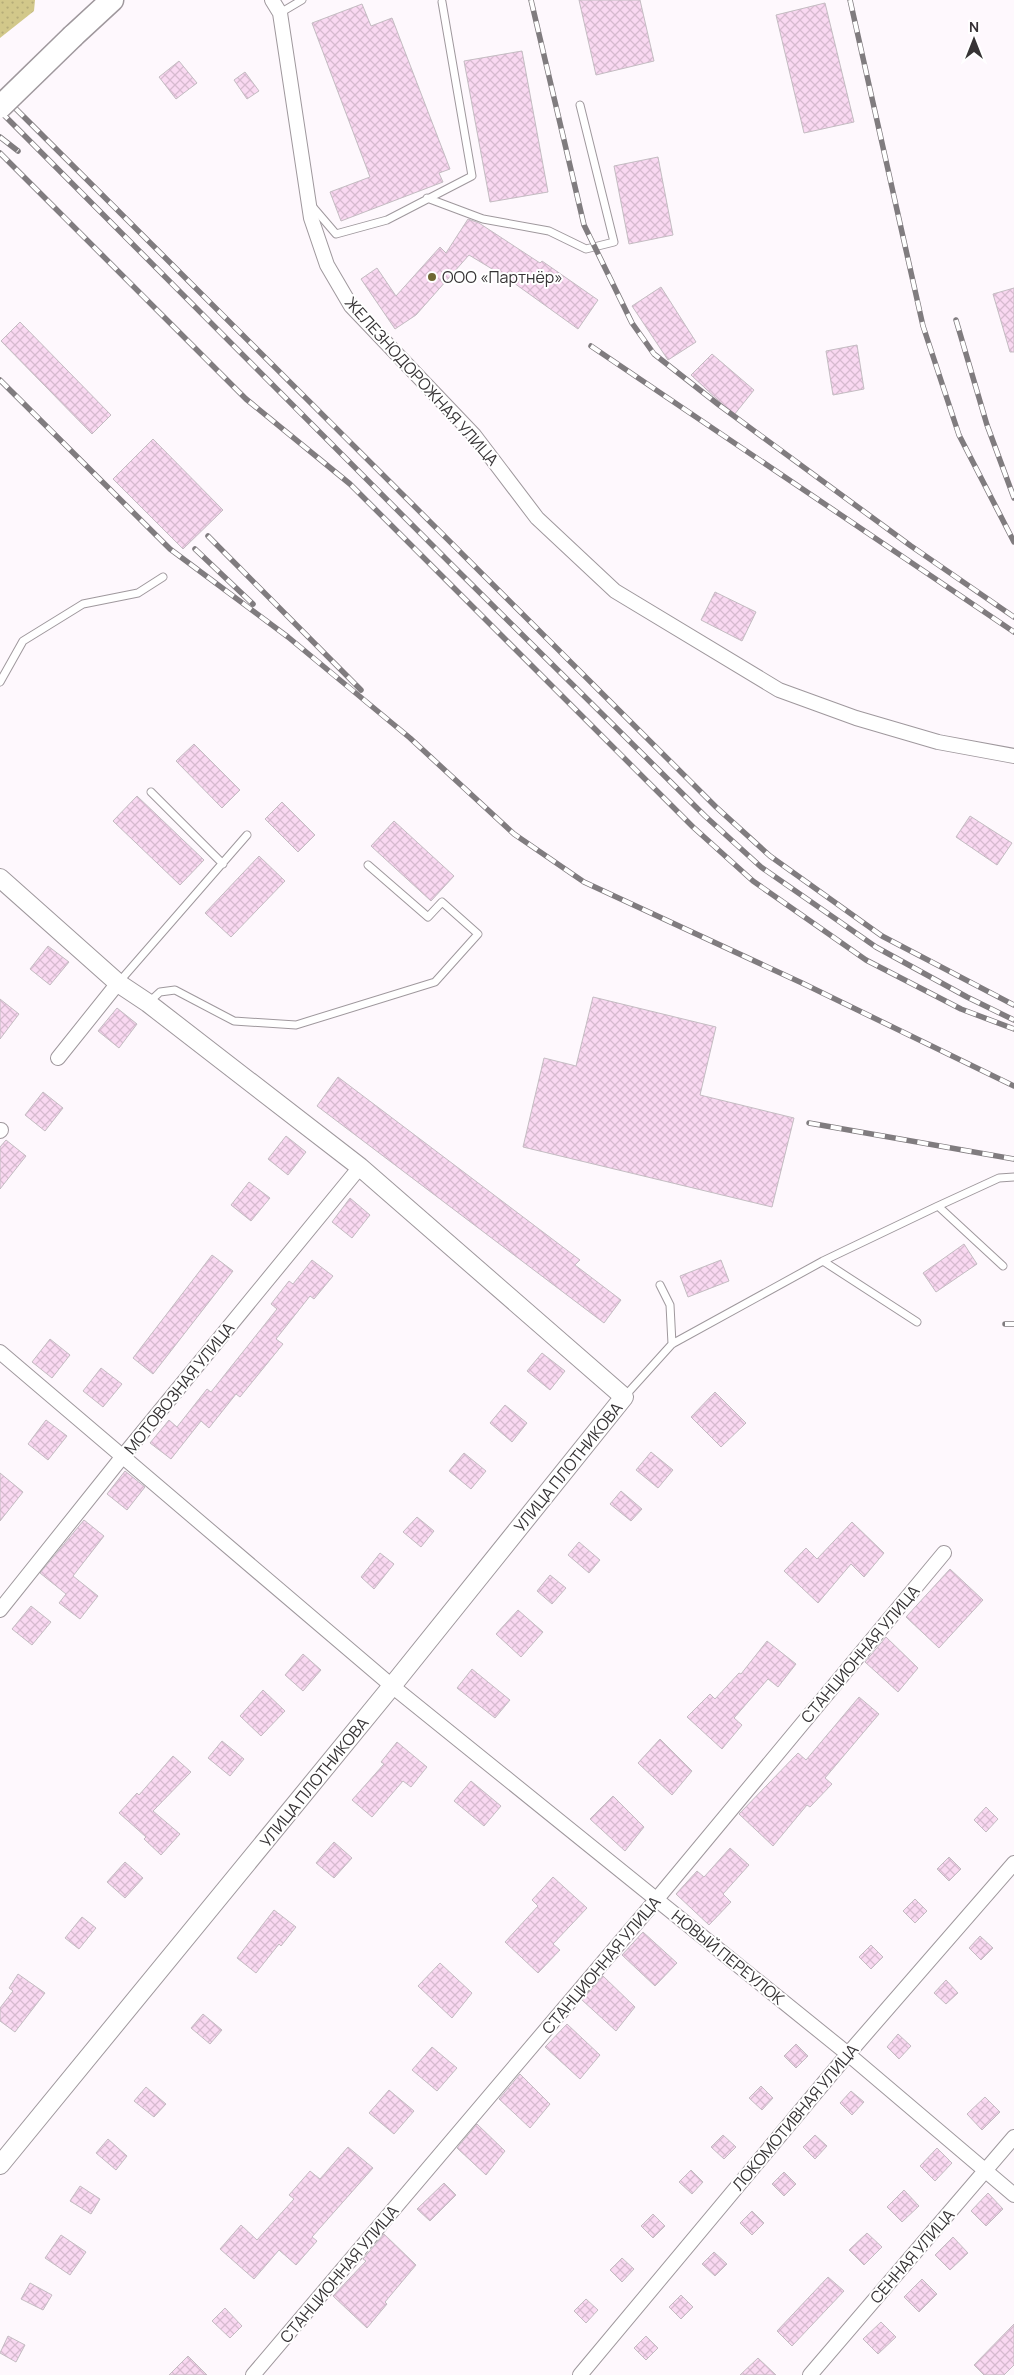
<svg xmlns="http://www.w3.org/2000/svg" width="1014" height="2375" font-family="Manrope,sans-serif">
  <defs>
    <pattern id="green-dots" width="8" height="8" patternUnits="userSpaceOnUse" patternTransform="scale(1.25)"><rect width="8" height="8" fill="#d2c88a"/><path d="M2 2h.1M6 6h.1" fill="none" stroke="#b5ac78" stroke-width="1.8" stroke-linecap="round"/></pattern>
    <pattern id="building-cross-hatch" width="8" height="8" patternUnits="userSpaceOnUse" patternTransform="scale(1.25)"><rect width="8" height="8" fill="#f9d8f1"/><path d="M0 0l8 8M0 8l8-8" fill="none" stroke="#d6bacf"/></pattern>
  </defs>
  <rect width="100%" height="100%" fill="#fef8fd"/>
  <path fill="url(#green-dots)" d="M0,0H35L34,11L0,38Z"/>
  <path fill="url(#building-cross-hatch)" stroke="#c4bcc2" d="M579,0H640L654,61L596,75Z
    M825,3L854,122L804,133L776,15Z
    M362,4L371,26L392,18L450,169L439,173L443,182L341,221L330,192L370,177L312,23Z
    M522,51L548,192L490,202L464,61Z
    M179,61L197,83L176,99L159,77Z
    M245,72L259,91L247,99L234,80Z
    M658,157L673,235L629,244L614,166Z
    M468,219L479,223L540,263L542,261L598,300L578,329L507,278L469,255L416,315L395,329L361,279L377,268L396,296L440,247L446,253Z
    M661,287L696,342L668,360L632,306Z
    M1014,288V352H1010L993,294Z
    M20,322L111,415L92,434L1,341Z
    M857,345L864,389L833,395L826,351Z
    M712,354L754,390L734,415L691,375Z
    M153,439L223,510L183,549L113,479Z
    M715,592L756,612L742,641L701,620Z
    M194,744L240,790L222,808L176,761Z
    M137,796L204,860L180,885L113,821Z
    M282,802L315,835L298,852L265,819Z
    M970,816L1012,843L997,865L956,837Z
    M394,821L454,876L431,901L371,846Z
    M259,856L285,881L231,937L205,913Z
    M48,946L69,962L50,985L30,969Z
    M593,997L716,1027L700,1095L794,1118L772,1207L523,1147L544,1058L576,1066Z
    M0,999L19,1014L0,1039Z
    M117,1008L137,1024L119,1048L98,1031Z
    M338,1077L580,1260L575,1265L621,1300L604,1323L317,1106Z
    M43,1092L63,1108L45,1131L25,1115Z
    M286,1136L306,1152L288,1175L268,1159Z
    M6,1140L26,1156L0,1189V1147Z
    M249,1182L270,1198L251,1221L231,1205Z
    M350,1198L370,1215L352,1238L332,1222Z
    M964,1244L977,1264L936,1292L923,1273Z
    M212,1255L233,1271L153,1374L133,1358Z
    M312,1260L333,1276L314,1299L310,1296L276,1339L283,1344L240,1397L236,1394L209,1428L201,1421L171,1459L150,1443L169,1420L177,1427L207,1389L211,1392L277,1309L271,1304L289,1281L293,1284Z
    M721,1260L729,1281L688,1297L680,1276Z
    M50,1339L70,1355L52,1378L32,1362Z
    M542,1353L565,1371L550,1390L527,1371Z
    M101,1368L122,1384L103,1407L83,1391Z
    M715,1392L746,1423L721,1447L691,1417Z
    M505,1405L527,1423L512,1442L490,1423Z
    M46,1420L67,1436L48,1460L28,1444Z
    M651,1452L673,1470L658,1488L636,1470Z
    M464,1453L486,1471L471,1489L449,1471Z
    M125,1471L145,1487L127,1510L107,1494Z
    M0,1473L23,1492L0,1521Z
    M621,1491L642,1509L631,1521L610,1504Z
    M417,1517L434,1531L421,1547L403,1532Z
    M84,1520L104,1536L73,1576L98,1596L80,1619L59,1603L66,1594L40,1573Z
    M852,1522L884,1553L864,1577L851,1564L818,1603L784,1571L806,1548L817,1559Z
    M579,1542L600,1560L589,1573L568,1555Z
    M380,1553L394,1564L374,1589L361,1577Z
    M950,1569L983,1600L939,1648L906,1617Z
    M550,1575L566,1588L552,1604L537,1591Z
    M31,1606L51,1622L32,1645L12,1629Z
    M518,1610L543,1632L521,1657L496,1634Z
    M886,1637L918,1668L898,1692L865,1662Z
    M767,1641L796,1664L778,1687L768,1679L734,1718L742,1725L722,1749L687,1717L710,1694L715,1699L739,1673L741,1674Z
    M303,1654L321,1670L303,1691L285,1675Z
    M472,1669L510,1700L495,1718L457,1688Z
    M263,1690L285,1711L261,1736L240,1716Z
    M859,1697L879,1714L825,1778L832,1784L810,1807L807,1805L773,1846L739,1814L798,1753L806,1760Z
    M660,1739L692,1771L672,1795L638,1763Z
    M222,1741L244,1759L230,1776L208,1758Z
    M397,1742L427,1767L411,1787L403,1781L372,1817L352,1800L384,1764L381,1762Z
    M173,1756L191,1772L153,1811L180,1834L161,1855L144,1839L146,1837L119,1813L137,1793L139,1795Z
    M471,1781L501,1806L484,1826L454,1801Z
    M613,1796L644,1827L625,1851L590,1819Z
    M986,1807L998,1819L986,1832L974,1820Z
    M334,1842L352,1858L334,1878L316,1863Z
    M730,1848L749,1865L723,1894L731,1902L709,1925L676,1894L697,1871L704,1877Z
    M949,1857L961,1869L949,1881L937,1869Z
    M125,1862L143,1878L125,1898L107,1882Z
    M553,1877L587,1908L553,1944L560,1950L538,1973L505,1942L538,1906L532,1900Z
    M915,1899L927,1911L915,1923L903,1911Z
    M274,1910L296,1927L281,1946L279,1944L256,1973L237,1958Z
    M82,1917L96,1928L79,1949L65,1938Z
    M643,1932L677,1963L655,1986L622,1955Z
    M980,1936L993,1948L981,1960L969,1948Z
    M871,1945L883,1957L871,1969L859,1957Z
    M440,1963L472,1993L452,2018L418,1986Z
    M18,1974L45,1993L15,2032L0,2021V2008L13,1991L9,1988Z
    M603,1976L635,2007L616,2031L582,2000Z
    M946,1980L958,1993L946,2004L934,1993Z
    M203,2014L222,2030L210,2044L191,2028Z
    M567,2024L600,2055L580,2079L545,2047Z
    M898,2034L911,2046L899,2059L887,2047Z
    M796,2044L808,2056L796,2068L784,2056Z
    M432,2047L457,2068L437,2091L412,2070Z
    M520,2074L550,2104L530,2128L499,2099Z
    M761,2086L773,2098L762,2110L749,2098Z
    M146,2087L166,2104L154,2117L134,2101Z
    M389,2090L414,2111L394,2134L369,2113Z
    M851,2091L864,2102L852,2115L840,2103Z
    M985,2097L1000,2112L982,2130L967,2114Z
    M477,2124L505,2151L486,2175L457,2148Z
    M723,2135L736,2147L724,2159L711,2147Z
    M815,2135L827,2146L815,2159L803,2147Z
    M108,2139L127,2156L116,2170L96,2153Z
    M348,2147L373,2168L312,2237L317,2241L296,2265L279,2250L254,2279L220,2249L241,2225L257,2240L294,2199L289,2195L310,2171L320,2179Z
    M937,2148L952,2163L935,2181L920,2166Z
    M691,2170L703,2182L692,2194L679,2182Z
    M784,2172L796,2184L784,2196L772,2184Z
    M444,2183L456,2195L430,2221L417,2209Z
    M80,2186L100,2199L91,2214L70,2201Z
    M904,2190L919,2206L902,2222L887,2207Z
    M988,2193L1003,2209L986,2226L971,2211Z
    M752,2211L764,2223L752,2235L740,2223Z
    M653,2214L665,2226L653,2238L641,2226Z
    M867,2233L882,2247L864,2265L849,2250Z
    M384,2234L416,2265L385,2302L387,2304L367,2328L333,2296L366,2261L363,2259Z
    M61,2235L86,2252L70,2275L45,2258Z
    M953,2237L968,2253L950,2270L935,2255Z
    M714,2252L727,2264L715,2276L702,2264Z
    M622,2258L634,2269L622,2282L610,2270Z
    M828,2277L844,2291L792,2346L777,2331Z
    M922,2279L937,2294L919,2312L904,2297Z
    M30,2283L52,2295L43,2310L21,2299Z
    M681,2295L693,2307L681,2319L669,2307Z
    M586,2299L598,2310L586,2323L574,2311Z
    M225,2308L242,2326L230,2338L212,2321Z
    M881,2322L896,2337L878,2354L863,2339Z
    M1014,2324V2365L1004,2375H984L974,2365Z
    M8,2336L25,2345L16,2362L0,2353Z
    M646,2336L658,2348L646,2360L634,2348Z
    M188,2356L207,2375H169Z
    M758,2358L776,2375H740Z"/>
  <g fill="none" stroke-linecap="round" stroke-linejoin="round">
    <defs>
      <path id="service" d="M280,13L302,0
        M427,198L483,219L549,231L586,249L614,242L580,105
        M312,206L336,234L387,220L472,176L442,2
        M0,682L23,641L83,604L138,593L163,577
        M151,792L223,864
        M119,982L247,835
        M148,1003L160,992L175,990L234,1021L296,1025L435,982L478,934L442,902L428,917L368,865
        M938,1206L999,1178L1014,1177
        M823,1261L917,1322
        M660,1285L670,1305L672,1344
        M625,1396L672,1344L823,1261L938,1206L1003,1266"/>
      <path id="minor" d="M272,0L280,13L311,218L327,265L351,306L474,435L537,518L615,591L779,690L856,718L938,742L1014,756
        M58,1058L118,983
        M0,1131L1,1130
        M0,1352L392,1686L848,2054L1014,2195
        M0,1610L123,1456L360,1167
        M253,2375L656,1900L944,1553
        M580,2375L848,2054L1014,1863
        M810,2375L1014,2137"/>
      <path id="tertiary" d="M0,878L118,983L148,1003L360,1167L624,1397L392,1686L0,2165"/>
      <path id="primary" d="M73,36L112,0"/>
    </defs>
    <use href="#service" stroke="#9f989d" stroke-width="9"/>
    <use href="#minor" stroke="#9f989d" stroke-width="16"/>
    <use href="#tertiary" stroke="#9f989d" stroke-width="20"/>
    <use href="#primary" stroke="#9f989d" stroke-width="25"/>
    <use href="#service" stroke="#fff" stroke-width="7"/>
    <use href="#minor" stroke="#fff" stroke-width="14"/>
    <use href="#tertiary" stroke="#fff" stroke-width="18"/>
    <use href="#primary" stroke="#fff" stroke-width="22"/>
    <defs>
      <path id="rail" d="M531,0L584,225L632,323L654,354L719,405L911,546L1014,617
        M850,0L923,326L959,435L1014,542
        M0,93L716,807L770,856L882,936L1014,1005
        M0,111L454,567L705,816L761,867L876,947L967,997L1014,1020
        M0,137L18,151
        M0,153L246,399L350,484L693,827L753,881L866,960L961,1009L1014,1029
        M956,320L987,425L1014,498
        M591,346L1014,632
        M0,380L170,549L288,637L410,738L514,834L584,882L802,983L1014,1086
        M208,536L361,690
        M195,549L253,604
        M809,1123L1014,1159
        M1005,1324H1014"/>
    </defs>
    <use href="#rail" stroke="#807c7f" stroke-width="5.5"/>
    <use href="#rail" stroke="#fff" stroke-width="4" stroke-dasharray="11" stroke-linecap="butt"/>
    <defs>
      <path id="primary-bridge" d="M0,107L73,36"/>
    </defs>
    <use href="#primary-bridge" stroke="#9f989d" stroke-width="25" stroke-linecap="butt"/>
    <use href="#primary-bridge" stroke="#fff" stroke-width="22"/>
  </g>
  <circle fill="#6f6633" stroke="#fff" stroke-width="2" cx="432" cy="277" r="5"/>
  <g text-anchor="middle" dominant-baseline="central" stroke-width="4" stroke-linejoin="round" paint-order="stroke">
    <g font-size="16" fill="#363335" stroke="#fff" text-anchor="start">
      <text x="442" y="277">ООО «Партнёр»</text>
    </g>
    <g font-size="16" fill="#363335" stroke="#fff">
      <text transform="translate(422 381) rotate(48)">ЖЕЛЕЗНОДОРОЖНАЯ УЛИЦА</text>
      <text transform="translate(179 1388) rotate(-51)">МОТОВОЗНАЯ УЛИЦА</text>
      <text transform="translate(568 1467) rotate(-51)">УЛИЦА ПЛОТНИКОВА</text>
      <text transform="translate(860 1654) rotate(-50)">СТАНЦИОННАЯ УЛИЦА</text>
      <text transform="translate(314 1782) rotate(-51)">УЛИЦА ПЛОТНИКОВА</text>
      <text transform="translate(728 1957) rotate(39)">НОВЫЙ ПЕРЕУЛОК</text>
      <text transform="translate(601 1965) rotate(-50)">СТАНЦИОННАЯ УЛИЦА</text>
      <text transform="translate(795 2117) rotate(-50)">ЛОКОМОТИВНАЯ УЛИЦА</text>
      <text transform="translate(912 2256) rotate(-49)">СЕННАЯ УЛИЦА</text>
      <text transform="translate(339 2274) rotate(-50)">СТАНЦИОННАЯ УЛИЦА</text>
    </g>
  </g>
  <g transform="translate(974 40)" stroke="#ffffff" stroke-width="4" paint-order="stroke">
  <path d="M0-4L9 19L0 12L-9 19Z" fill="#363335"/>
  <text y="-8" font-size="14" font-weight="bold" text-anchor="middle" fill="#363335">N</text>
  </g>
</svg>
